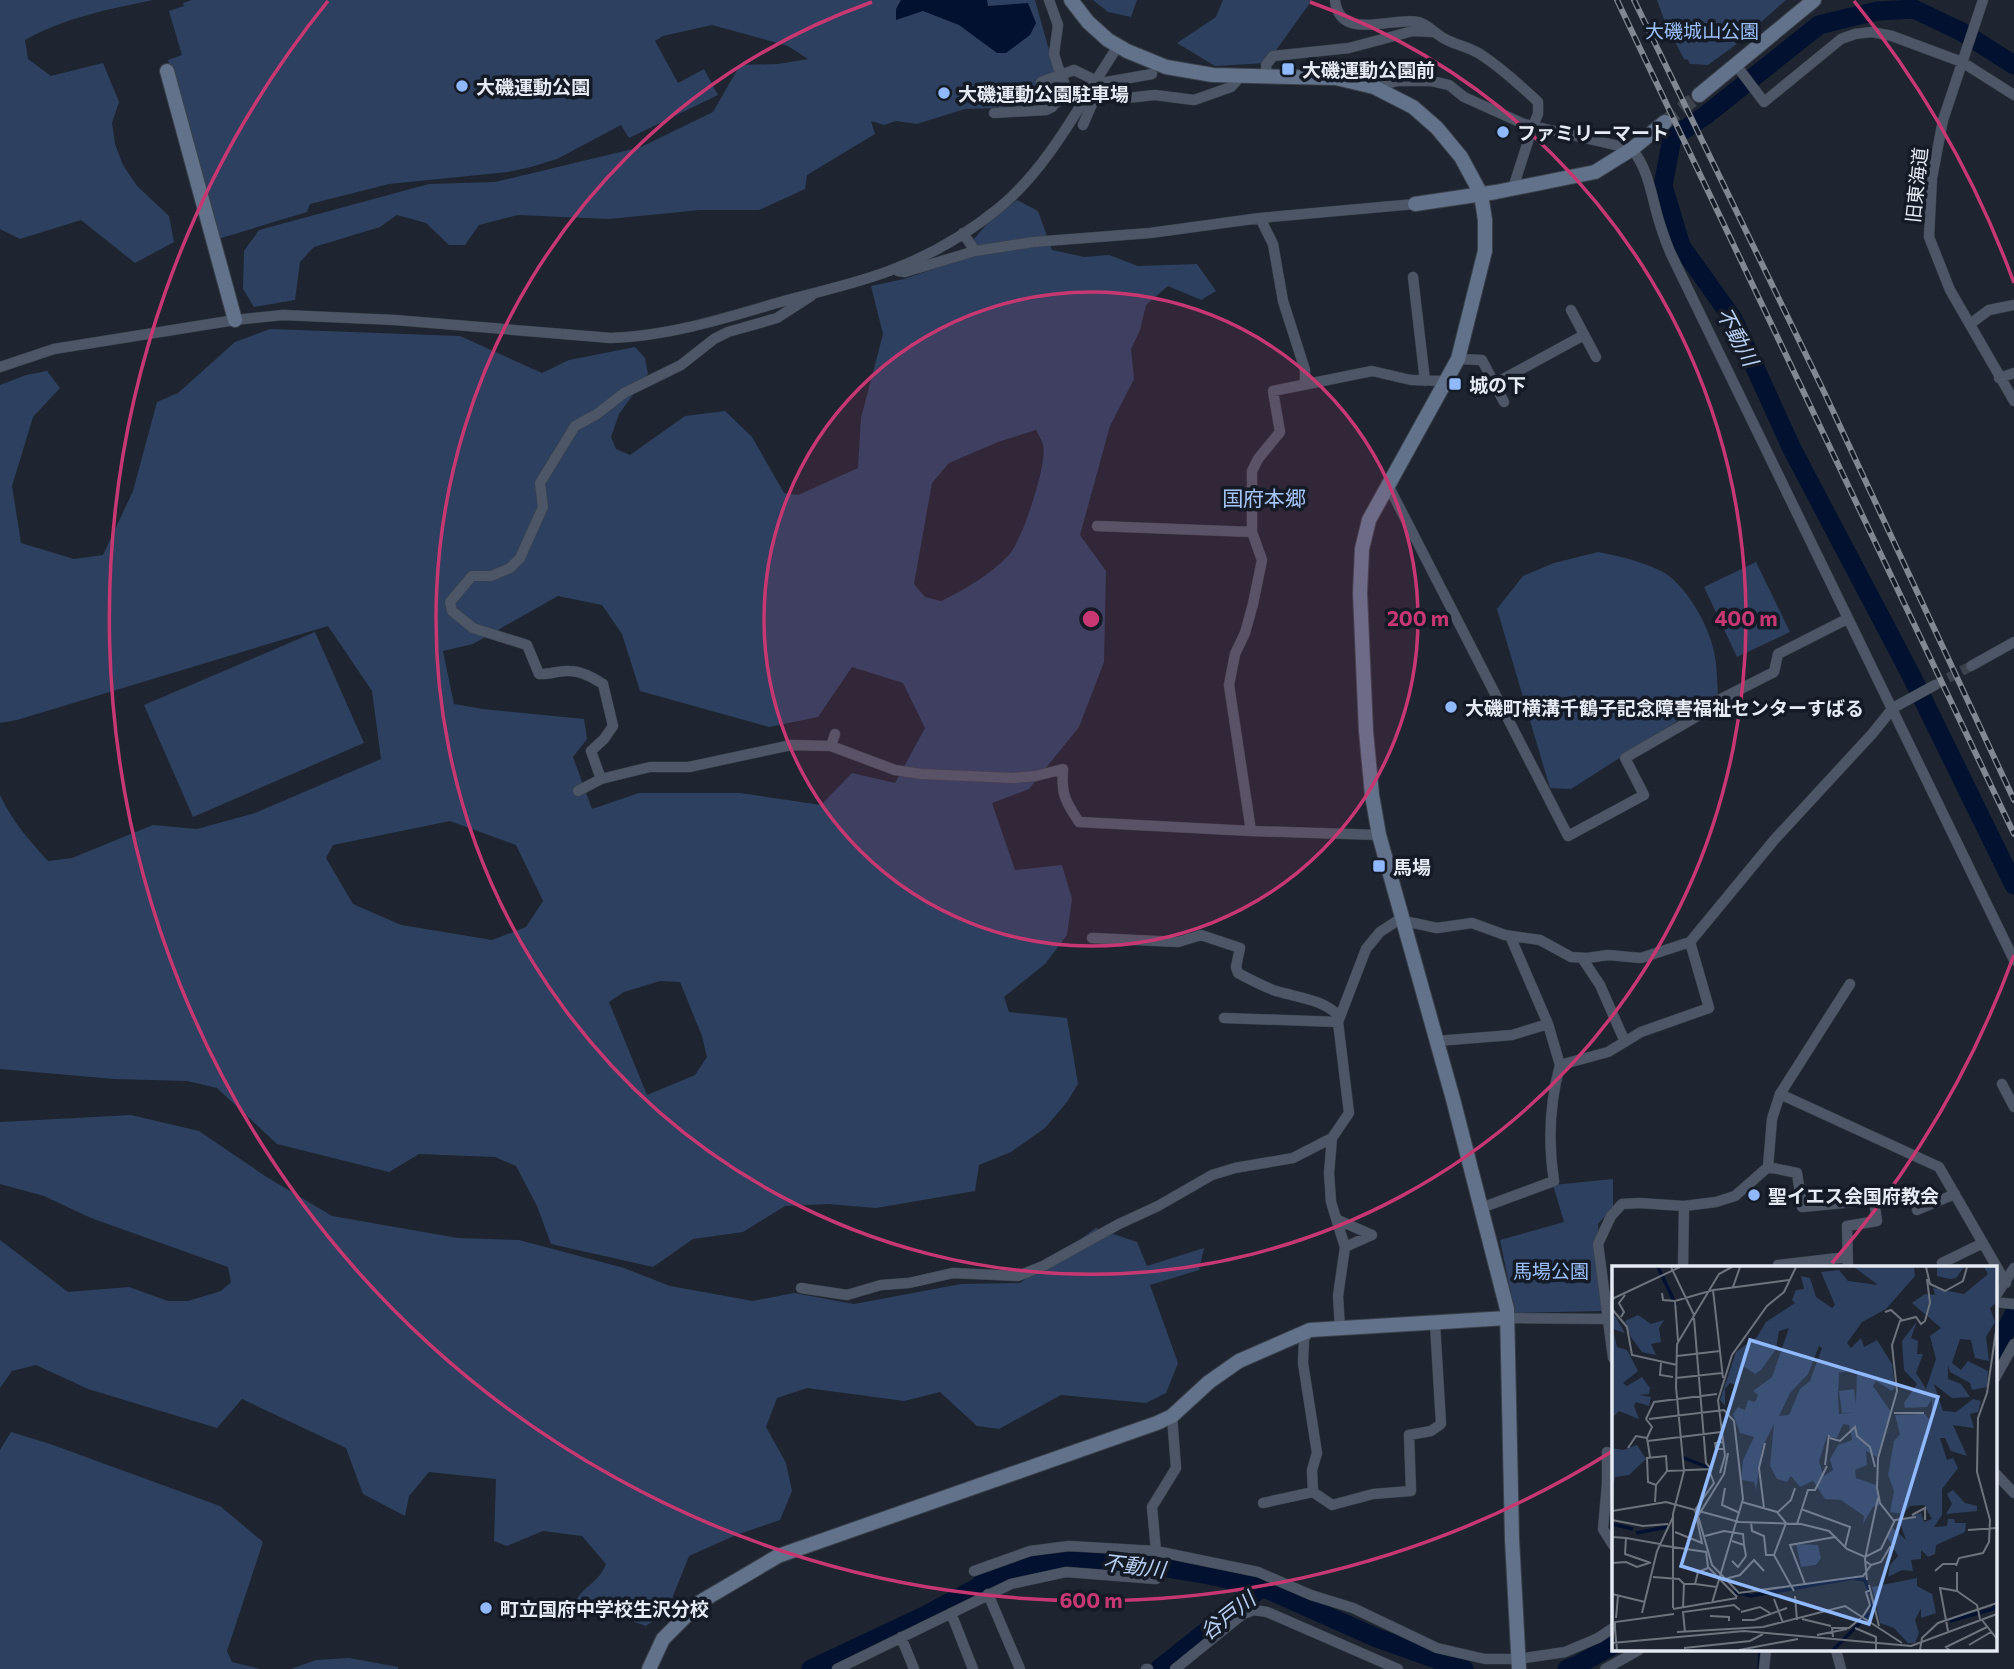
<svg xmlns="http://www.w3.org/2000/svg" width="2014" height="1669" font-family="Commissioner,'Noto Sans JP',sans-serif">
  <rect width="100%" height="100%" fill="#1e2530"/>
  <path fill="#2d405f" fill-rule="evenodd" d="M0,0H153C109,9 64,18 25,40L28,59L51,76L103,63L119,102L112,123L115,144L123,165L137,186L169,216L174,242L135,263L81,220L20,239L0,229Z
    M192,0H1035L1061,93L1051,106L965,109L917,124L896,121L884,125L871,121L875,134L807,175L805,189L759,210H700L609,219L518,215L479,225L465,245H449L426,223L397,215L380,227L314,247L300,262L295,300L254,307L243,289L244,251L259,230L429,184L495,182L641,147L713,112L740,65L778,64L808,59L788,46L712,25L663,36L655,41L678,83L704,69L718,95L629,138L621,125L557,159L531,167L508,172L389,184L310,204L307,212L218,239L168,60L182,55L169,11L184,6L183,3Z
    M1093,0H1137L1131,17L1108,12Z
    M1223,0H1312L1267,63L1215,66L1177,43L1216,17Z
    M1657,0H1786L1734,46L1708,65L1690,64L1688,60L1684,59L1666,25Z
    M1017,200L1038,211L1052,250L1084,257L1109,255L1138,266L1197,264L1216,291L1201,300L1168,286L1146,305L1140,330L1131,349L1134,379L1110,426L1080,535L1106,571L1104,662L1079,727L1029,789L992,803L1015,870L1062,865L1072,899L1067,935L1045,964L1004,997L1009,1012L1067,1018L1078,1084L1067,1102L1045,1128L1011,1152L979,1165L975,1191L876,1208L828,1204L785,1206L743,1232L693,1239L653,1267L551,1244L537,1206L516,1166L495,1157L419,1154L389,1172L277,1144L217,1088L187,1081L114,1079L0,1069V795C12,821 29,840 48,861L72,858L153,825L197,829L255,813L381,759L372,691L328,626L17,720L0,723V385L26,375L47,371L60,388L33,417L12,486L21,543L74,559L103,555L133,491L157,402L178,393L235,342L270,329L460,336L542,373L569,360L635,347L645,358L648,374L619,414L611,437L616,449L630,455L685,416L725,411L752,437L784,493L798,495L858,468L861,418L883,334L871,286L904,279L954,262L987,224ZM1036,430C1038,434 1042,440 1043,445C1048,463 1022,542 1008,556C988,576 966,589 941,601L925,597L914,584L932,483L949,463L998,442ZM558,596L602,605L622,634L640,691L769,727L818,717L852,667L903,683L925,728L895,783L852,773L821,805L740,793H639L592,809L573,757L587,739L584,719L483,709L454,704L443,651L473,644ZM450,821L516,845L543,901L526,927L492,940L401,925L353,904L326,858L333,845ZM660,981L680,982L702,1036L707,1057L695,1075L647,1095L609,1002L624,992Z
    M1598,552C1619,556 1641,561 1661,571C1685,583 1709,625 1714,652C1717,665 1717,681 1718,695L1571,789L1550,788L1497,609L1523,576L1554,563Z
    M1756,562L1790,632L1737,657L1704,587Z
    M315,632L364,743L193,817L144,705Z
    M131,1115L199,1131L265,1176L332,1216L458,1238L519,1240L624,1268L670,1286L753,1301L794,1293L854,1304L961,1284L1020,1283L1096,1228L1137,1242L1147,1266L1204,1248L1199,1270L1150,1285L1178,1363L1166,1393L1146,1403L1061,1395L999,1429L977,1426L940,1392L904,1401L807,1388L777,1398L766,1427L786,1463L792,1491L780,1520L736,1535L689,1556L667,1611L646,1626L575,1602C586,1583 597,1585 606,1564L582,1536L543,1531L507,1546L494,1541L496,1479L429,1472L409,1496L405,1516L363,1494L346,1448L242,1399L217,1428L88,1389L36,1365L12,1371L0,1388V1240L68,1292L129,1287L168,1301H188L221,1291L231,1282L228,1267L91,1218L44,1196L0,1184V1122Z
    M1613,1179V1207L1598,1224L1602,1311L1515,1313L1500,1240L1564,1222L1553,1185Z
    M11,1432L53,1445L220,1506L263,1542L227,1651L232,1662L260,1669H0V1450Z
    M349,1658L398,1667V1669H291L316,1660Z"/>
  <path fill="#02112f" d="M901,0H987L988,6L1028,3L1036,23L1030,35L1006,53H997L959,25L923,11L896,20V9Z"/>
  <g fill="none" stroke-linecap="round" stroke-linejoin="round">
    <path stroke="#02112f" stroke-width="3.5" d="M1759,1669L1760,1650"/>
    <path stroke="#02112f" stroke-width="19" d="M2014,65L1962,32L1914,9L1878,11L1855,16L1819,25L1706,115L1672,138L1663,186L1681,246L1733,319L1792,449L1910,673L2014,885
      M1995,1352L2014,1314
      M811,1669L926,1615L977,1588L987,1578L1033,1565L1070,1558L1136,1563L1209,1575L1262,1587L1377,1638L1464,1669
      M1159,1669L1262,1587
      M1567,1669L1578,1665L1613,1645"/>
    <path stroke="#3c434d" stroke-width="10" stroke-dasharray="10 5" stroke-linecap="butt" d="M1935,685L1971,666"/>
    <path stroke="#3c434d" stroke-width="14" stroke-dasharray="14 7" stroke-linecap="butt" d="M1665,122L1699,95"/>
    <defs>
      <path id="street" d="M1049,0L1058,25L1054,54L1058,67L1066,87L1084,96
        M1335,0C1339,43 1395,16 1418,22C1428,24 1435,34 1445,39C1456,45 1469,47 1480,54C1500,67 1520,85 1538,102V114L1533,126L1524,124L1464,97L1449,85L1431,81H1398L1374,87
        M1983,0L1943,120L1932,178L1929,237L1950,290L2014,401
        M1736,65L1764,102L1841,39L1855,34L1872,32L1892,36L1962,62L2014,95
        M1267,76L1266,65L1273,56L1349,48L1413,31L1433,32
        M1041,82L1074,70L1101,83L1152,74
        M994,113L1046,110L1052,107L1069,88
        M1083,125L1095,97L1110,94L1117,99L1155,95L1194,100L1231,87L1241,76
        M1513,188L1533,126L1632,149C1649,170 1651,195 1659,221C1662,231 1666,242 1670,252L2014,960
        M1260,218L1273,244L1283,301L1305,370V384
        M963,233L975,251L1033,242L1150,233L1260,218L1415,204
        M898,271L905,272L975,251
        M1413,277L1425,381
        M1571,310L1596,357
        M1970,324L1989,310L2014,305
        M1458,359L1482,360L1504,402
        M0,367L54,349L235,320L283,315L395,320L611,338C668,336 723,319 777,303C815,292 857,284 894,269C931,255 968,233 999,208C1050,166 1082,100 1118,46
        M1999,378L2014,373
        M1494,384L1584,335
        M1388,485L1568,836L1644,795L1625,758L1696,717L1705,707L1774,672L1778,654L1847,619
        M1097,526L1252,532
        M1971,666L2014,642
        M835,734L831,746L895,770L921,774L1014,778L1036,776L1063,769C1061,794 1065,801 1079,822L1251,831L1379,835
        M601,779L591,751L604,739L613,726L603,684C593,678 582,671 569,671C559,670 549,675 539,674L527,645L473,628L452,611L450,602L472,576H491L510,568L520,558L543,507L540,483L575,426L597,414L624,393L681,365L714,339L728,332L777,318L811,296
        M578,791L601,779L650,767H689L791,745L831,746
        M1251,831L1229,685L1235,654L1245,633L1253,604L1262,560L1252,532V471L1258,459L1280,432L1273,391L1372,371L1411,380L1447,381
        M1404,921L1437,928L1472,923L1505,935L1540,940L1571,957L1587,958L1608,955L1641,958L1690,942
        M1510,936L1548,1024
        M1092,938L1178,942L1201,935L1240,948L1236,967L1238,973C1249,979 1261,985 1273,990C1297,998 1322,998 1340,1017
        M1582,958L1600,985L1625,1042
        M1850,984L1780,1094L1939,1167L2006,1283
        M1224,1018L1338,1022
        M1437,1041L1512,1035L1548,1024L1560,1065
        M2002,1084L2014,1107
        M1768,1167L1797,1173L1802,1207L1874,1200L1877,1221L1847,1226L1848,1268
        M1481,1208L1554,1181C1548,1143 1550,1102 1560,1065L1608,1052L1641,1032L1709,1008L1690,942L1775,839L1872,734L1893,708L1935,685
        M1917,1210L1955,1194
        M1338,1220L1372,1235
        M1345,1247L1372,1235
        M1942,1263L1983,1243
        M1683,1268L1684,1206L1716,1202L1735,1196L1768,1167L1772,1119L1780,1094
        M1778,1268V1265L1847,1257
        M801,1288L847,1295L881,1285L909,1283L953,1273L1018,1276L1043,1266L1119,1224L1158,1206L1212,1175L1235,1168L1293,1158L1332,1138
        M1995,1297L2014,1268
        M1995,1302L2014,1304
        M1507,1318L1613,1319
        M1340,1328L1338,1296L1345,1247L1331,1202L1329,1173L1332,1138L1349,1113L1338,1022L1366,949L1380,932L1403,917
        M1309,1331L1304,1339L1303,1363L1317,1453L1312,1470L1313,1492
        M1613,1358L1598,1244L1611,1216L1622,1204L1639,1203L1684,1206
        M1995,1378L2014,1344
        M1607,1452V1484L1603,1529L1613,1545
        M1995,1473L2014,1493
        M1263,1503L1313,1492L1332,1505L1373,1494L1411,1491L1409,1435L1431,1431L1441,1424L1435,1324
        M1156,1551L1152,1507L1176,1468L1172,1416
        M974,1571L1030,1551L1069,1546L1156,1551L1258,1572L1311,1595L1353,1608L1437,1648L1485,1659H1518L1565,1652L1598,1638L1613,1628
        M988,1594L1020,1669
        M951,1613L973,1669
        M901,1637L914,1669
        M1836,1650L1841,1669
        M837,1669L1011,1584L1066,1572L1156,1579
        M1146,1669H1148
        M1175,1669L1243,1614L1254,1610L1267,1612L1398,1669
        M1605,1669L1639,1650
        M1764,1669L1766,1650"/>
      <path id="secondary" d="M1071,0L1088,22L1108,40L1127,51L1166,67L1213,75L1336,78L1374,87L1413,107L1437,128L1461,157L1481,194L1485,220V251L1458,359L1369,520L1362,549L1360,593L1366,731L1372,795L1379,835L1453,1099L1507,1309L1512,1539L1519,1669
        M167,71L235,320
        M1699,95L1814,0
        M1415,204L1496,192L1595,172L1632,149L1665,122
        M649,1669L663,1639L700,1602L778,1556L1157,1423L1172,1416L1209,1382L1239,1361L1310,1330L1507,1318"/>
    </defs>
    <use href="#street" stroke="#3a414b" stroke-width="11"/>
    <use href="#secondary" stroke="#3a414b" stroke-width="16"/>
    <use href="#street" stroke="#4c5666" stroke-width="10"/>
    <use href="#secondary" stroke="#62728b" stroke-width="14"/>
    <defs>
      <path id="rail" d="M1617,0L2014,834
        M1634,0L1825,394L2014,800"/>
    </defs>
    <use href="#rail" stroke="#828891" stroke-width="6"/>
    <use href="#rail" stroke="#151b26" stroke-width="3.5" stroke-dasharray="10" stroke-linecap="butt"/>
  </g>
  <circle cx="1091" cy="619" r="327" fill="#c73872" fill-opacity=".12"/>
  <g fill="none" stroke="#c73872" stroke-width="3.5">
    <circle cx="1091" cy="619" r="327"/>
    <path d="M1310 2A655 655 0 1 1 872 2"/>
    <path d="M2014 955A982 982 0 0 1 1832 1263M1611 1452A982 982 0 0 1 328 1M1854 1A982 982 0 0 1 2014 283"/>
  </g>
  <g fill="#8fb8fd" stroke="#151b26" stroke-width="2.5">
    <rect x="1281" y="62" width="14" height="14" rx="3.5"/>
    <circle cx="462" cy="86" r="7"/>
    <circle cx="944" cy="93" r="7"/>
    <circle cx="1503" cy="132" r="7"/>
    <rect x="1448" y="377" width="14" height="14" rx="3.5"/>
    <circle cx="1451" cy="707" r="7"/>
    <rect x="1372" y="859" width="14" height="14" rx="3.5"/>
    <circle cx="1754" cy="1195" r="7"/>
    <circle cx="486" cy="1608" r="7"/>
  </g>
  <g text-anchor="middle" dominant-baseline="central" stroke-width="7" stroke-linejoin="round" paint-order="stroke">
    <g font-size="19" fill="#9bc0fc" stroke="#151b26">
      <text x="1702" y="30">大磯城山公園</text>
      <text x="1551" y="1270">馬場公園</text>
    </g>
    <g font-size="19" font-weight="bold" fill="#e6ebf3" stroke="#151b26" text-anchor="start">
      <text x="1302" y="69">大磯運動公園前</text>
      <text x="476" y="86">大磯運動公園</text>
      <text x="958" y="93">大磯運動公園駐車場</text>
      <text x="1517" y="132">ファミリーマート</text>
      <text x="1469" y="384">城の下</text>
      <text x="1465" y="707">大磯町横溝千鶴子記念障害福祉センターすばる</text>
      <text x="1393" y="866">馬場</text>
      <text x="1768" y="1195">聖イエス会国府教会</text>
      <text x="500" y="1608">町立国府中学校生沢分校</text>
    </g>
    <g font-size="19" fill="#e6ebf3" stroke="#151b26">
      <text transform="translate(1916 185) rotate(-84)">旧東海道</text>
    </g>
    <g font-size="21" font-style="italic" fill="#b9d0f4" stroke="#151b26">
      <text transform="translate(1738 336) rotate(62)">不動川</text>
      <text transform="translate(1134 1565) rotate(7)">不動川</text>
      <text transform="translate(1227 1615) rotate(-38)">谷戸川</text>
    </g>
    <g font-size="21" fill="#a5c4f7" stroke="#151b26">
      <text x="1264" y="497">国府本郷</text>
    </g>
  </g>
  <g transform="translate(1612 1266)">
    <rect width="385" height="385" fill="#1e2530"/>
    <path d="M242,1H302L303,10L274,43L250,56L235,77L239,82L249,72L252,81L265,74L280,98L283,121L280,125L264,115L261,120L279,146L265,191L254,185L255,199L243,204L244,212L264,219L268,239L261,241L251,258L252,250L229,234L213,233L201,215L188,221L179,210L175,216L165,213L158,200L162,158L150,182L144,224L142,216L129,214L131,194L142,171L128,167L121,148L126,141L133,144L136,134L143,136L146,129L141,125L160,111L177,62L167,65L164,83L149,104L143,108L131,100L125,119L118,117L113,123V140L108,134L124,86L145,71L154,56L183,37L180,34L184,24L192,23L189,10L198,12L204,31L220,42L223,39L209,6L227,4L236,15L266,19ZM207,80L210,82L198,115L188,123L177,149L167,150L178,127L196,108ZM245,103L244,138L242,123L227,125L230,147L244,146L227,148L226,132L227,107ZM231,158L237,159L240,174L226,179L218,193L221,204L212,210L207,196L215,170L225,172ZM325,1H352L344,12L338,13L325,10ZM364,1H383L385,4V36L378,42L383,56L374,71L377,95L363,92L359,74L348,73L340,97L349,104L356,95L376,105L375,121L360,124L358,117L338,106L336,99V113L349,118L358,131L340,132L322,118L331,145L344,146L361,133L369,135L366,146L358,148L362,162L341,159L355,190L339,185L333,172H328L335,194L341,192L346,202L330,223V249L322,261L335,260L336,253H342L343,257H354L353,266L324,279L323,288L316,291L309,284V293L299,294L301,305L290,304L276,311L278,299L286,290L275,271L281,262L294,274L287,254L309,247L312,256L320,253L312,239L298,240L291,248L278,246L282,225L276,209L282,175L288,168L283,149L313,148L320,157V133L315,141L293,142L292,137L305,118L292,104L290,75L305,55L299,72L306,75L305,88H311L304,107L314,123L324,93L318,70L329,62L300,37L313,28L323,29L321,22L352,28L376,8L372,1ZM0,45L13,67L1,63L5,81L15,84L26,105L11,117L15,120L30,111L38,122L37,128L27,129L39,131L37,140L24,136L22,140L27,153L7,145L0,152ZM26,49L39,58L52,54L47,62L49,76L39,78L44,89L30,86L19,71L13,55ZM25,179L34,193L17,209L3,211L0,226V182L11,184ZM341,224L353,237L365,240V245L334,248L340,238L335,228ZM184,278L206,279L209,292L204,299L189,301ZM305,312V320L320,328L324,347L309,352V342L303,354L307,367L303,377H296L282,362L268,357L260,321Z" fill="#2d405f" fill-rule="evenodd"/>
    <path fill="none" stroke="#02112f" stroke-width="3.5" d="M46,1L64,39M70,191L97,202M0,258L21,263M24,267L55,261M122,326L139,330L240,312L253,314L258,327M338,355L381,343L385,334M221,384L259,346L261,335"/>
    <path fill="none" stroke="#6e747e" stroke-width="2" d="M59,1L82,49M314,1L318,18L333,25L351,15L355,1M121,21L128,1M102,24L177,14M50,27L51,34L63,35L101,24L111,112M0,33L68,1M63,35L66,75M0,43L15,61L20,89L65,99M273,46L279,44L290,54M9,51L12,46L7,37L13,29M65,90L108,85M49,97L48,109L61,111M64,112L110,107M282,147H312M37,153L112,144L122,155L131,233L100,337M218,172L228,175L243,161L245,170L258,181L263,201M36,175L109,166M111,176L103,177L104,183H112M16,182L24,170L35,172M116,187L112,208L86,250L100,299L127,327L251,310L259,299L253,295M38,191L35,172L40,161L34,153L42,136L105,128M213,199L217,169M55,205L99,203L94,197L82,52M108,207L113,190L106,134L120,89L155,40L172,26L184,1M113,222L110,239L128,247M43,236L44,219L36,216L35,192L54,190L55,205L44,219M130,236L165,246L174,257M152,242L147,202L153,177M189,243L238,261L233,281M0,245L54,236L127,256L189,258L217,265L235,283L253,291L269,283L283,254L304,251M166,246L179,234L183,222M300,249L313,242V254M0,254L31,260L56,258M282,255L268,237L265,222L266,192L285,125L280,79L288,55L304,51L309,58L313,55L318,37L315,13M139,256L140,265L152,270L154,289H162L182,325M185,258L196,224H203L215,200M356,264L385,262M63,266L90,277L83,244L102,217L97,204M93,270L112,265L131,268L132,279M0,271L14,272L13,288L39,297M14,272L48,278M120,275L132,279L134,290M47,279L94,286L96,301L125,331M162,289L174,257M120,295L126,301L134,290M0,297L14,296L25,301L37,297M259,299L269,296L278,281L281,284M344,300L347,292L371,287L377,276L378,254L365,206L366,152L375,127L385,58M323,305L331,298H344M41,311L67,313L72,318M113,313L128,309L142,294L152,305M255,314L253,293L266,232M83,318L105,321M193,318L178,279L223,271M257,319L267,360M345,325L365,339L368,353M0,328L33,336M183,330L185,354M162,333L171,357M71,341L72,318H83L86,306L96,302M61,342V248L72,205L64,121L65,78L107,8L120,1M61,343L125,332M129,346L148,341L158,347M30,347L45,285L61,251M98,350L117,351V355M4,352L6,330M190,353L219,360M130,354H142L175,342M370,354L385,373M243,362L264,371V384M3,363L5,384M3,365V356L62,348M336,365L328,322L345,325V306M65,366L151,361L233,340L290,377M73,366L71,346L122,339L128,344M205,369L235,363M221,371L220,362H237L251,350L258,339L254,326L259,324M0,377L132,365L299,380L385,348M357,379L379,366M72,382L138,375L151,368M127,384L186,373M308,384L310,372L326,357L385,337M337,384L334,381L375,361"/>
    <path fill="#8fb8fd" fill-opacity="0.15" stroke="#8fb8fd" stroke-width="3.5" d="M138,74L326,131L257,358L69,300Z"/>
    <rect width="385" height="385" fill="none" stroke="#e6ebf3" stroke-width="3.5"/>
  </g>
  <circle cx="1091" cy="619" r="10" fill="#c73872" stroke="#151b26" stroke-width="3.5"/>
  <g font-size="21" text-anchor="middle" font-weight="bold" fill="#c73872" stroke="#151b26" stroke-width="7" stroke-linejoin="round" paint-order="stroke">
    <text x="1418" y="626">200 m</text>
    <text x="1746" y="626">400 m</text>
    <text x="1091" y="1608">600 m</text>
  </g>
</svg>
